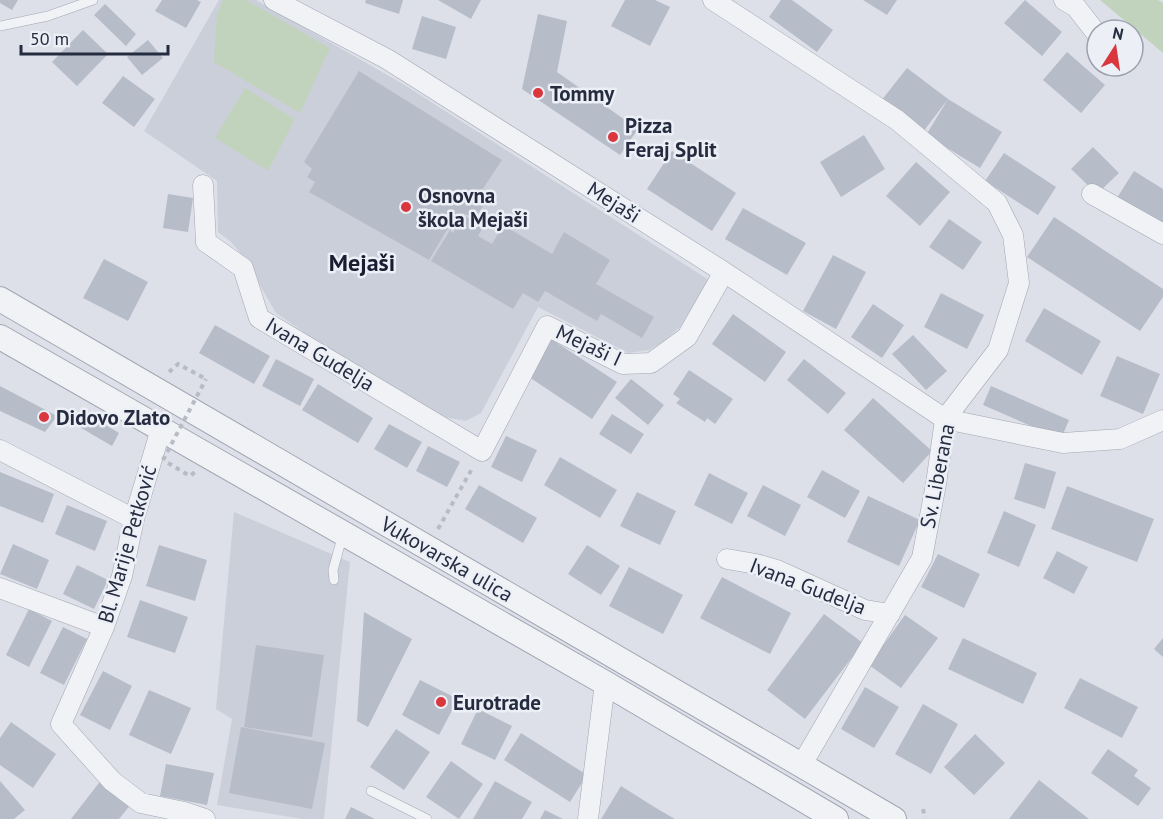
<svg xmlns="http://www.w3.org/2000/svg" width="1163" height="819" font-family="'PT Sans',sans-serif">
  <rect width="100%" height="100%" fill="#dde0e8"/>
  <path fill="#cbcfda" d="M219,0H256L403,84L709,280L680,327L664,341L649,350L628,353L538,307L481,413L466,421L438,416L325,347L276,313L243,256L231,242L218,232L217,181L144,131Z
    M234,512L350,562L324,819H302L217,805L232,719L216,709Z"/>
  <path fill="#c1d3bd" d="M223,0H246L330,48L300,113L214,62L217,14Z
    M1100,0H1158L1163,3V53Z
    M245,88L295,119L268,171L215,138Z"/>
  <path fill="#b7bcc9" d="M0,0H18L12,10L0,3Z
    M162,0H197L201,2L186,28L155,11Z
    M366,0H403L399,14L365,3Z
    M438,0H481L471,19Z
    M625,0H655L670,7L650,46L611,26Z
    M781,0H792L833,30L817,52L769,17Z
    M863,0H897L887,15Z
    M1025,0L1062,32L1042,56L1004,23Z
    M105,4L136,34L126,46L94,15Z
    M538,14L567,21L557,72L638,129L620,155L522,89Z
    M422,16L456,27L446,59L412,49Z
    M83,30L108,54L77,86L52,62Z
    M148,40L163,58L142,75L127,57Z
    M1067,52L1105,85L1081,113L1043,80Z
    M907,68L948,99L1002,132L980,168L926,135L948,99L923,132L881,101Z
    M359,71L502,160L480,193L488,198L475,218L462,213L448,228L429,260L309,192L315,182L307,177L312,169L304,162Z
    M123,76L155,99L134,127L102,103Z
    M864,135L885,169L841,197L820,162Z
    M1093,147L1119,173L1097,194L1071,169Z
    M672,151L736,193L712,231L647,189Z
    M1004,153L1056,187L1038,215L985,181Z
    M916,162L950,192L920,226L886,196Z
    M1134,171L1163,189V231L1115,201Z
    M168,194L193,198L188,232L163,228Z
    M743,208L806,243L787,275L725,239Z
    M463,215L483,227L478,236L492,244L503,225L552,254L564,232L610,260L596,284L654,317L642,338L601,314L597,321L545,291L538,302L523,293L513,309L431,261L450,230L453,233Z
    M1054,217L1163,289V297L1140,331L1027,257Z
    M949,219L982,242L963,270L929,247Z
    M833,255L866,272L836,329L803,311Z
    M104,259L148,282L128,321L83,298Z
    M941,293L984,315L967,349L924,327Z
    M873,304L904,325L882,358L851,337Z
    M1044,308L1101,341L1082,375L1025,341Z
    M733,314L786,352L765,382L712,344Z
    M215,325L270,356L254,384L199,353Z
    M913,335L947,371L926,390L892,354Z
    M551,339L617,382L592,419L526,375Z
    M1117,356L1160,374L1143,414L1100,396Z
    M276,359L314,379L300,406L262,386Z
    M804,359L846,393L828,414L787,380Z
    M689,370L733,399L715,424L707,418L705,422L676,403L680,399L673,394Z
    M631,379L664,405L648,425L615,398Z
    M318,384L373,418L358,443L302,410Z
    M0,386L57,416L45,432L0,411Z
    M991,386L1069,420L1061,439L983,405Z
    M873,398L932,451L903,483L844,430Z
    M84,412L119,433L112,446L76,425Z
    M612,414L644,434L631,454L599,434Z
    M389,424L422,442L407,468L374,449Z
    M506,436L537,450L522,482L491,467Z
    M428,446L460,462L447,487L416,471Z
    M560,457L617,490L600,518L544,485Z
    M1025,463L1056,472L1045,509L1014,499Z
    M822,470L860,491L845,518L807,497Z
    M0,472L54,494L43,523L0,506Z
    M709,473L748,493L732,524L694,505Z
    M479,485L537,518L523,543L465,509Z
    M763,485L801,505L785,536L747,516Z
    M1067,486L1154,519L1137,562L1051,529Z
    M637,492L676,511L660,545L620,526Z
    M868,496L920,520L899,566L847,542Z
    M67,505L107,521L95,551L55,534Z
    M1004,511L1036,525L1019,567L987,553Z
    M13,544L49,560L37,589L0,574Z
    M159,545L207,560L195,601L146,586Z
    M587,545L620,566L601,595L568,574Z
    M1057,551L1088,567L1074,594L1043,578Z
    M938,554L980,574L964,608L921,587Z
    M77,565L108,580L94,609L63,594Z
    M629,567L683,595L663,634L609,606Z
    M722,577L791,613L770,654L700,618Z
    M140,600L188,617L175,653L127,637Z
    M29,609L52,621L29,667L6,655Z
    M364,612L412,639L368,727L357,721Z
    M824,614L863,643L805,719L767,690Z
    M905,615L938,638L901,688L869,665Z
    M63,627L87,639L64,685L40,673Z
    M963,638L1037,673L1023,704L948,669Z
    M1163,638V657L1154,649Z
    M256,645L324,655L312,737L244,727Z
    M103,671L132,686L110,730L80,715Z
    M1080,678L1138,707L1122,738L1064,708Z
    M420,680L458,699L439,735L402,715Z
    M865,687L899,707L874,748L841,729Z
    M149,690L191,708L171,754L129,735Z
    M923,704L958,724L931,774L895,754Z
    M478,709L512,726L495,760L461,744Z
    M11,722L56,754L33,788L0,765V738Z
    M241,727L325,743L312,809L229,793Z
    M396,729L430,752L404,790L370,767Z
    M521,733L587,775L570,802L504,760Z
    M975,734L1005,763L974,795L944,767Z
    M1108,749L1138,770L1134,776L1151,788L1138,806L1091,773Z
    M451,761L483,784L459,819L426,797Z
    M166,764L214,773L207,805L160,796Z
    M102,779L132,803L119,819H71Z
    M1039,780L1089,819H1009Z
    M0,781L25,810L14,819H0Z
    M495,781L532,802L522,819H473Z
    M621,786L656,808L675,819H601Z
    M351,807L375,819H345Z
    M545,810L563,819H540Z"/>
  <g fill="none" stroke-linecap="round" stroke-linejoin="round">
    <defs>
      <path id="service" d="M0,26L48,16L93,0
        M334,580L333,570L343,534
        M371,791L427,819"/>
      <path id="minor" d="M274,0L387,59L724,272L945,419L1063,443L1120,439L1163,420
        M713,0L897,120L997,203L1013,235L1019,283L998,350L945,419L936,484L922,558L801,766
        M1064,0L1076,7L1097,34
        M203,185L206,242L243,268L259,318L482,451L547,326L623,364L651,363L687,337L724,272
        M1092,194L1163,234
        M161,429L134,519L122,576L104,627L61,724L112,781L141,803L184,812L205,819
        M0,450L134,519
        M727,559L756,564L777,570L865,610L890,614
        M0,588L104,627
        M588,819L605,683"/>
      <path id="tertiary" d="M0,299L894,819
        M0,337L605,683L836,819"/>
    </defs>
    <use href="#service" stroke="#a2a6b2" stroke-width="10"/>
    <use href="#minor" stroke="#a2a6b2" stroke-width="21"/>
    <use href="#tertiary" stroke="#a2a6b2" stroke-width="26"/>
    <path stroke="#b7bbc3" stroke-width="4" stroke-dasharray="4.5 4.5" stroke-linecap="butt" d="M169,372L178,364L206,379
      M168,463L190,476L195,472
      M438,529L473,467
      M923,809L925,818"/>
    <use href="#service" stroke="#f0f2f6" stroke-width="9"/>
    <use href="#minor" stroke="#f0f2f6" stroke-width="20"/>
    <use href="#tertiary" stroke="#f0f2f6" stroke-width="24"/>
    <path stroke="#b7bbc3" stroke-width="4" stroke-dasharray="4.5 4.5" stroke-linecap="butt" d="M163,460L206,379"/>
  </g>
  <g fill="#d9363d" stroke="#eceff6" stroke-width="2">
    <circle cx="538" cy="93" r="6"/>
    <circle cx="613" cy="137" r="6"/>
    <circle cx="406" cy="207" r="6"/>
    <circle cx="44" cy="417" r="6"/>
    <circle cx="441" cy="702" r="6"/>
  </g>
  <g text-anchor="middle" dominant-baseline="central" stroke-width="5" stroke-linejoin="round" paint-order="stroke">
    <g font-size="21" font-weight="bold" fill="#252c40" stroke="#eceff6" text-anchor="start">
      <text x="550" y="93">Tommy</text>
      <text x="625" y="125">Pizza<tspan x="625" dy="24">Feraj Split</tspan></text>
      <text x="418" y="195">Osnovna<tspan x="418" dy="24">škola Mejaši</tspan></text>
      <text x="56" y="417">Didovo Zlato</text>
      <text x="453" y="702">Eurotrade</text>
    </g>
    <g font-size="21" fill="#252c40" stroke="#eceff6">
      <text transform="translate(614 202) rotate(32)">Mejaši</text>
      <text transform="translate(589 345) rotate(25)">Mejaši I</text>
      <text transform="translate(320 354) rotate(31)">Ivana Gudelja</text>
      <text transform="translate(937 476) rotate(-79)">Sv. Liberana</text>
      <text transform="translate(127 544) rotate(-74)">Bl. Marije Petković</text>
      <text transform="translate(447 559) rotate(30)">Vukovarska ulica</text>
      <text transform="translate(808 586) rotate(21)">Ivana Gudelja</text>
    </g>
    <g font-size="24" font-weight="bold" fill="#181d31" stroke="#eceff6">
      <text x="362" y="262">Mejaši</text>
    </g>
  </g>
  <g transform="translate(1115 48) rotate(12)"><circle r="28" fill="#eceff6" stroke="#9ca1ad" stroke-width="1.5"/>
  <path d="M0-4.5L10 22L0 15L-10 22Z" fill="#d9363d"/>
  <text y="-9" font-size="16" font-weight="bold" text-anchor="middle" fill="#252c40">N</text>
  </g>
  <path d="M21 45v9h147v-9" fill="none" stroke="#252c40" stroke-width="3"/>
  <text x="30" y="45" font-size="18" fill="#252c40" stroke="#eceff6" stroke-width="4.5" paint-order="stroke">50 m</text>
</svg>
